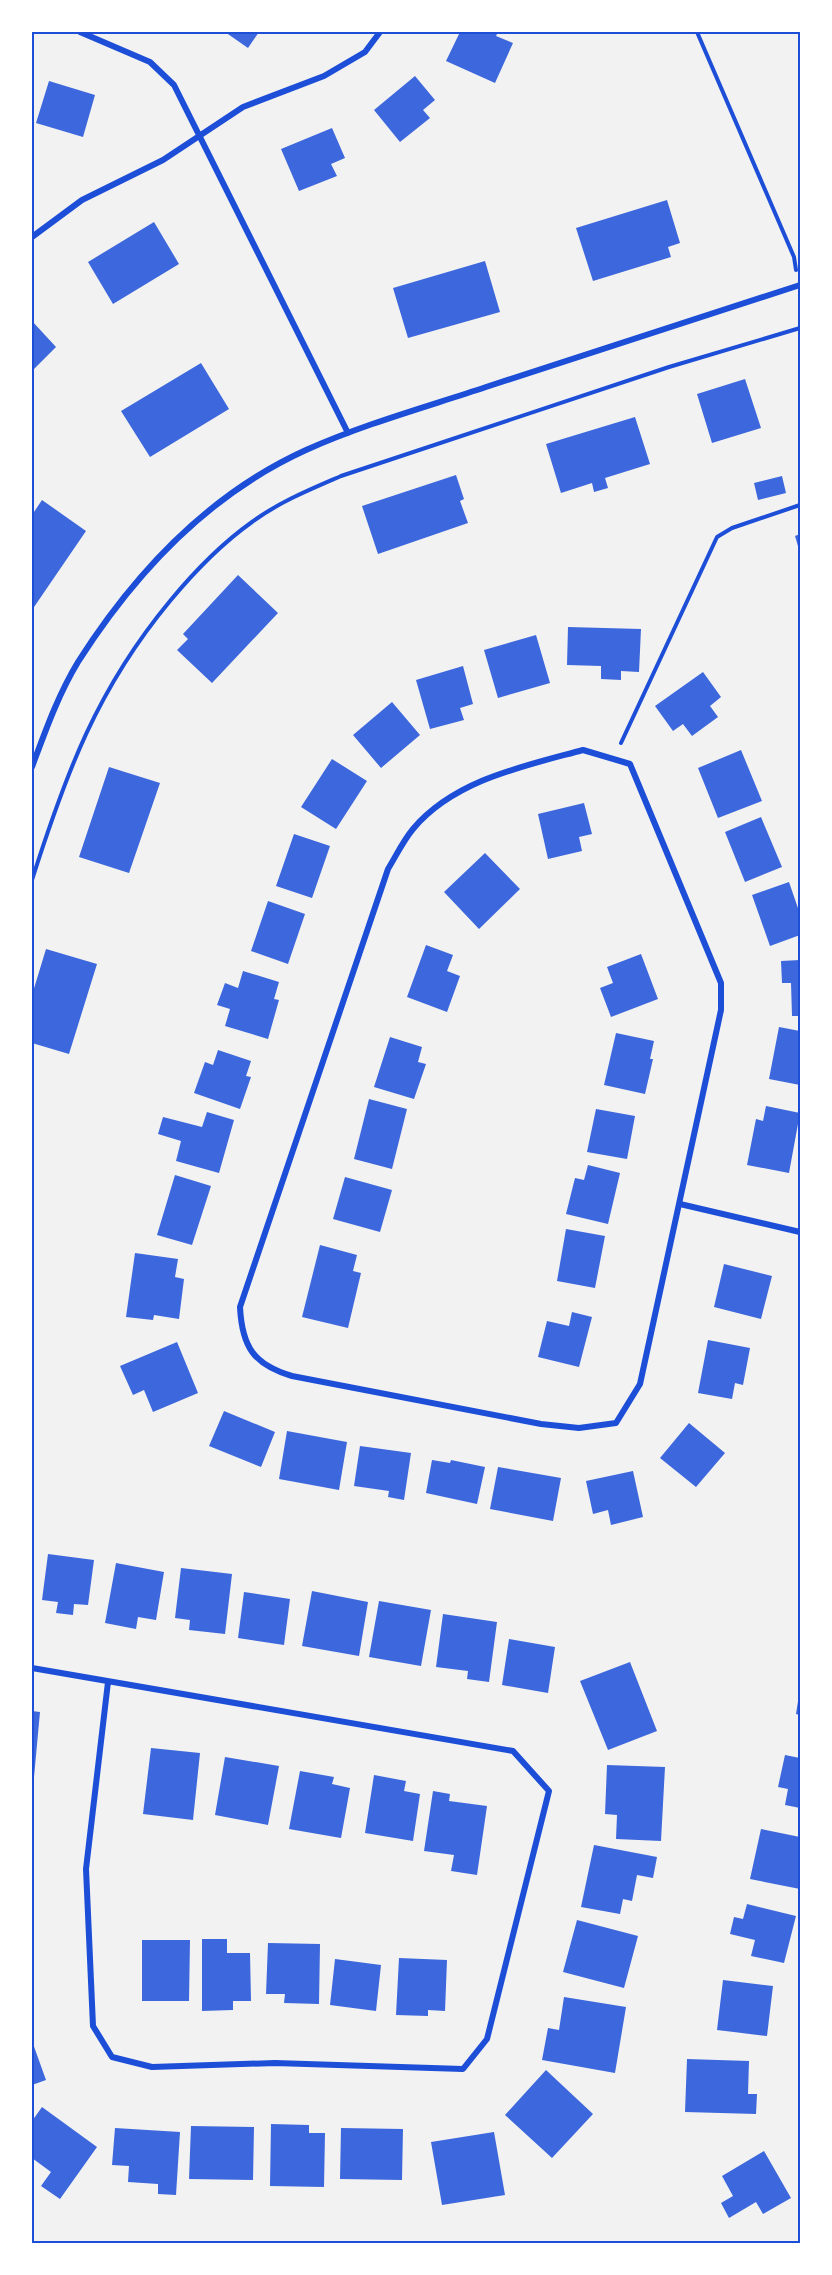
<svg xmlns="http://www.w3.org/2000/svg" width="832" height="2275" font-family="Lato,sans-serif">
  <rect width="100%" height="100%" fill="#f2f2f2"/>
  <path fill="#3d67dc" d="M225,32H259L248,48Z
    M460,32H498L496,36L513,43L495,83L446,61Z
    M415,76L435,100L423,110L430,118L400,142L374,110Z
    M49,81L95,95L83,137L36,123Z
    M332,128L345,158L331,164L337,176L299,191L281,149Z
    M667,200L680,243L668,247L671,257L593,281L576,228Z
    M154,222L179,264L113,304L88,262Z
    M485,261L500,312L408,338L393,288Z
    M32,321L56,347L32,371Z
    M201,363L229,409L150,457L121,411Z
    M745,379L761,428L712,443L697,394Z
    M635,417L650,464L605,478L608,488L594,492L592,483L561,493L546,444Z
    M456,475L464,499L460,501L468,523L378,554L362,506Z
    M782,476L786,493L758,500L754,483Z
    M42,500L86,531L32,610V515Z
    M800,534V553L795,536Z
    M238,575L278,613L212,683L177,650L188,639L183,634Z
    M568,627L641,629L639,672L621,671V680L601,679V666L567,665Z
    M536,635L550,683L498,698L484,650Z
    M463,666L473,704L460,708L464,720L430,729L416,680Z
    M703,672L721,697L710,706L718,717L692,736L683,724L673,731L655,706Z
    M392,702L420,735L381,768L353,735Z
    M741,750L762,801L718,818L698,768Z
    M332,759L367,781L336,829L301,807Z
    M109,767L160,783L129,873L79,857Z
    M584,803L592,834L579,837L582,851L548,859L538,814Z
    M761,817L782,867L745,882L725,832Z
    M294,834L330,846L312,898L276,886Z
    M485,853L520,889L479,929L444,892Z
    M789,882L800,914V935L770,946L752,895Z
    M268,901L305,914L288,964L251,951Z
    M426,945L453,955L447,971L460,976L447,1012L407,997Z
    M46,949L97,964L69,1054L32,1043V995Z
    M641,954L658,999L611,1017L600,988L613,983L607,967Z
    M800,960V1016H792L791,983H782L781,961Z
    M243,971L279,982L274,999L279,1000L268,1039L225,1026L230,1009L217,1005L225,983L238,988Z
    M779,1027L800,1031V1085L769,1079Z
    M616,1033L654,1041L650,1059H653L645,1094L604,1085Z
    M390,1037L422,1047L418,1062L426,1064L414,1099L374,1087Z
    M218,1050L251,1061L246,1076L251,1077L240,1109L194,1093L205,1062L213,1065Z
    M369,1099L407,1109L392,1169L354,1159Z
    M766,1106L800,1113L789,1173L747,1165L756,1119L763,1121Z
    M596,1109L635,1116L627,1159L587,1152Z
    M207,1112L234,1120L219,1173L176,1161L181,1141L158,1134L163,1117L202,1127Z
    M588,1165L620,1173L608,1224L566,1214L575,1178L584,1180Z
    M175,1175L211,1186L192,1245L157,1235Z
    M345,1177L392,1190L380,1232L333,1219Z
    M566,1229L605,1236L595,1288L557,1281Z
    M320,1245L357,1255L353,1271L361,1273L348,1328L302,1317Z
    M135,1253L178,1259L175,1277L184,1279L179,1319L154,1315L153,1320L126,1317Z
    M724,1264L772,1276L761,1319L714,1307Z
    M572,1312L592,1317L579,1367L538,1357L547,1321L569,1326Z
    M708,1340L750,1348L743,1385L735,1383L732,1399L698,1393Z
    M177,1342L198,1393L153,1412L144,1390L133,1395L120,1366Z
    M224,1411L275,1432L261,1467L209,1446Z
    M689,1423L725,1453L696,1487L660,1458Z
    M287,1431L347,1442L339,1490L279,1479Z
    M360,1446L411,1453L404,1500L388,1497L389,1491L354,1486Z
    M432,1460L450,1463L451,1460L485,1467L477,1504L426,1493Z
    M498,1467L561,1478L553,1521L490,1509Z
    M633,1471L643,1517L611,1525L608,1510L593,1514L586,1481Z
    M48,1554L94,1560L88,1605L74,1604L73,1615L56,1613L58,1602L42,1600Z
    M116,1563L164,1572L156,1620L138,1617L136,1629L105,1623Z
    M181,1568L232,1574L225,1634L189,1630L190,1620L175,1618Z
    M312,1591L368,1602L359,1656L302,1646Z
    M244,1592L290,1599L284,1645L238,1638Z
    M379,1601L431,1610L421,1666L369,1657Z
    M443,1614L497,1622L489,1682L467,1679L468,1671L436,1667Z
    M509,1639L555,1647L548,1693L502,1685Z
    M630,1662L657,1731L608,1750L580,1681Z
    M799,1695H800V1715L796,1714Z
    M32,1711L40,1712L34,1777L32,1776Z
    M151,1748L200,1753L193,1820L143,1814Z
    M785,1755L800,1758V1808L785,1805L788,1789L778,1787Z
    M225,1757L279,1766L268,1825L215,1815Z
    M607,1765L665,1767L661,1841L616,1839L617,1815L605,1814Z
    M300,1771L334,1777L332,1784L350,1788L341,1838L289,1829Z
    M374,1775L406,1781L404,1791L420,1794L413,1841L365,1833Z
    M433,1791L450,1794L449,1801L487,1806L477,1875L451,1871L454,1855L424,1851Z
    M761,1829L800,1837V1889L750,1879Z
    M594,1845L657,1857L653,1878L637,1875L632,1901L623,1899L620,1914L581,1907Z
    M747,1904L796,1916L784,1963L751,1956L755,1940L730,1934L734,1917L743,1919Z
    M577,1920L638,1936L624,1988L563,1972Z
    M202,1939H227V1953H250L251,2001H233V2010L202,2011Z
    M142,1940H190L189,2001H142Z
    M268,1943L320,1944L319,2004L284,2003L285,1994H266Z
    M399,1958L447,1960L445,2011L428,2010V2016L396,2015Z
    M335,1959L381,1965L376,2011L330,2005Z
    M723,1980L773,1986L767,2036L717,2030Z
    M564,1997L626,2007L615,2073L542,2060L548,2028L559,2030Z
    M32,2041L46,2080L32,2085Z
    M687,2059L749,2061L748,2094H757L756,2114L685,2112Z
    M546,2070L593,2114L552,2158L505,2115Z
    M42,2107L97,2147L60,2199L41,2186L51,2172L32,2158V2121Z
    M271,2124L309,2125V2133H325L324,2187L270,2186Z
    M191,2126L254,2127L253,2180L189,2179Z
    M115,2128L180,2132L176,2195L158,2194V2184L128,2182L129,2166L112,2165Z
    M341,2128L403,2129L402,2180L340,2179Z
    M494,2132L505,2195L442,2205L431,2142Z
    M764,2151L791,2198L763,2214L756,2202L729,2218L721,2203L733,2196L722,2176Z"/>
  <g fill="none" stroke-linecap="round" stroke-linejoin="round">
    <path stroke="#1d4ed8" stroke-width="4" d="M697,32L794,257L796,270
      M621,743L717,537L732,528L800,505
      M32,880C66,773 97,689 170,601C194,572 221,544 252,522C279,502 311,489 341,476L669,367L800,328"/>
    <path stroke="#1d4ed8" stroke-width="6" d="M80,32L150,62L174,85L348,433
      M32,237L82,200L163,160L243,107L324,76L365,52L380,32
      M583,750L630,764L721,983V1010L640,1384L616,1423L579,1428L541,1424L292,1376C254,1365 242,1347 240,1307L388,869C396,856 403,841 413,829C454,780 524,766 583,750Z
      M32,767C45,732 58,695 78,662C134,574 209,494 306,450C364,424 426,407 486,387C591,352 696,319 800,285
      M680,1204L800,1232
      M32,1668L513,1751L549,1791L487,2039L463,2069L275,2063L152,2067L112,2057L93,2026L86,1869L108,1682"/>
  </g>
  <rect width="832" height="2275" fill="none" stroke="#ffffff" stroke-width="66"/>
  <rect x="33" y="33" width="766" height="2209" fill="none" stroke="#1d4ed8" stroke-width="2"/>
</svg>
